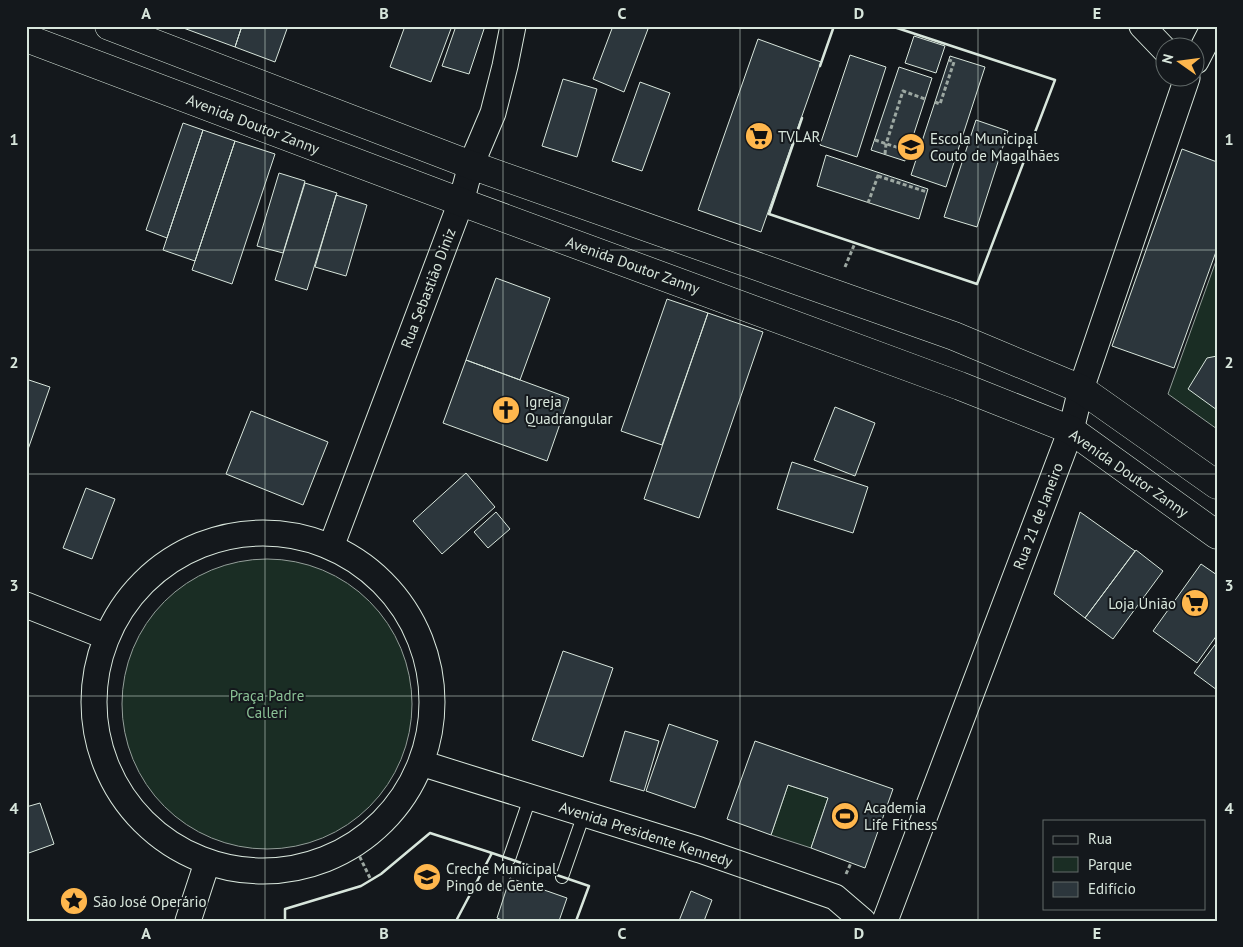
<svg xmlns="http://www.w3.org/2000/svg" width="1243" height="947" font-family="'PT Sans',sans-serif">
  <rect width="100%" height="100%" fill="#14181c"/>
  <path fill="#1a2d24" stroke="#939e99" d="M1217,258V429L1168,394Z
    M122 704a145 145 0 1 1 290 0a145 145 0 1 1-290 0Z
    M788,785L828,798L811,848L771,835Z"/>
  <path fill="#2c363c" stroke="#d8e6dc" d="M178,26H242L235,47Z
    M242,26H288L275,62L235,47Z
    M405,26H452L431,82L390,67Z
    M456,26H485L469,74L442,66Z
    M613,26H643L648,29L624,92L593,79Z
    M914,36L945,46L936,73L905,63Z
    M758,39L821,62L761,232L698,210Z
    M850,55L886,67L857,157L820,145Z
    M950,56L985,67L946,187L911,175Z
    M899,67L932,78L905,161L871,150Z
    M563,79L597,89L577,157L542,146Z
    M640,82L670,93L642,171L612,161Z
    M976,120L1008,131L977,227L944,217Z
    M183,123L203,130L167,238L146,230Z
    M203,130L235,141L195,261L163,250Z
    M235,141L275,154L232,284L192,270Z
    M1182,149L1217,162V249L1174,368L1112,346Z
    M826,155L928,189L919,219L817,186Z
    M279,173L305,181L283,253L257,246Z
    M305,183L337,193L307,290L275,280Z
    M336,195L367,205L346,276L315,267Z
    M496,278L550,298L520,380L466,360Z
    M667,299L708,313L662,445L621,431Z
    M708,313L763,332L699,518L644,499Z
    M1217,356V410L1188,389L1207,358Z
    M466,360L569,398L547,461L443,423Z
    M26,379L50,387L26,455Z
    M835,407L875,423L855,476L814,460Z
    M251,411L328,442L303,505L226,474Z
    M792,462L868,487L853,533L777,509Z
    M466,473L495,507L442,554L413,521Z
    M86,488L115,499L92,559L63,548Z
    M496,512L510,529L488,548L474,532Z
    M1080,512L1135,551L1085,618L1054,594Z
    M1136,550L1163,571L1113,639L1085,618Z
    M1201,564L1217,575V635L1197,663L1153,631Z
    M1217,642V690L1194,673Z
    M563,651L613,668L583,757L532,740Z
    M669,724L718,741L695,808L646,791Z
    M625,731L659,741L644,791L610,781Z
    M755,741L893,789L865,868L811,848L828,798L788,785L771,835L727,819Z
    M40,803L54,844L26,854V807Z
    M510,878L567,898L559,921H505L497,918Z
    M691,891L712,900L704,921H679Z"/>
  <g fill="none" stroke-linecap="round" stroke-linejoin="round">
    <defs>
      <path id="service" d="M509,859L530,798
        M562,877L584,814"/>
      <path id="minor" d="M1142,26L1166,51
        M1196,61L1214,26
        M94 702a169 169 0 1 1 338 0a169 169 0 1 1-338 0Z
        M331,547L461,202L471,165L493,113L505,66L513,26
        M26,605L107,637
        M421,763L700,850L835,897L863,921
        M188,921L207,863
        M885,921L1071,430L1081,389L1187,78"/>
      <path id="tertiary" d="M109,26L471,165L954,336L1081,389L1217,485
        M26,38L461,202L960,386L1071,430L1217,535"/>
    </defs>
    <use href="#service" stroke="#d8e6dc" stroke-width="14"/>
    <use href="#minor" stroke="#d8e6dc" stroke-width="27"/>
    <use href="#tertiary" stroke="#d8e6dc" stroke-width="29"/>
    <path stroke="#9da8a2" stroke-width="3" stroke-dasharray="4 2.5" stroke-linecap="butt" d="M935,102L940,104L954,62L949,60
      M875,140L908,151
      M885,154L886,144L903,91L925,99
      M878,176L927,192
      M868,203L879,173
      M845,267L855,243
      M354,845L371,880
      M846,874L851,863"/>
    <use href="#service" stroke="#14181c" stroke-width="12"/>
    <use href="#minor" stroke="#14181c" stroke-width="25"/>
    <use href="#tertiary" stroke="#14181c" stroke-width="28"/>
    <path stroke="#d8e6dc" stroke-width="2.5" d="M820,66L834,26
      M802,118L769,214L977,284L1055,80L891,26
      M491,854L492,853L589,886L576,921
      M285,921V909L361,886L381,874L430,833L492,853L456,921"/>
  </g>
  <path fill="none" stroke="#d8e6dc" stroke-width="1" stroke-opacity="0.55" d="M265,26V921M503,26V921M740,26V921M978,26V921M26,250H1217M26,474H1217M26,696H1217"/>
  <defs>
    <symbol id="supermarket-disc" viewBox="-11 -11 22 22"><circle r="9.5" fill="#ffb74d" stroke="#14181c"/><path d="M-6-5.5h2.5l.6 2H6L4.5 2H-2.5L-4.4-4H-6ZM-1.5 3.2a1.3 1.3 0 1 0 .1 0ZM3 3.2a1.3 1.3 0 1 0 .1 0Z" fill="#111"/></symbol>
    <symbol id="school-disc" viewBox="-11 -11 22 22"><circle r="9.5" fill="#ffb74d" stroke="#14181c"/><path d="M0-5L7-2L0 1L-7-2ZM-4 1L0 2.5L4 1V4Q0 6-4 4Z" fill="#111"/></symbol>
    <symbol id="church-disc" viewBox="-11 -11 22 22"><circle r="9.5" fill="#ffb74d" stroke="#14181c"/><path d="M-1.2-6h2.4v3.5h3.3v2.4h-3.3V6h-2.4V-.1h-3.3v-2.4h3.3Z" fill="#111"/></symbol>
    <symbol id="stadium-disc" viewBox="-11 -11 22 22"><circle r="9.5" fill="#ffb74d" stroke="#14181c"/><path d="M0-5a6.5 5 0 1 0 0 10a6.5 5 0 1 0 0-10ZM-3.5-1.8h7v3.6h-7Z" fill="#111"/></symbol>
    <symbol id="sight-disc" viewBox="-11 -11 22 22"><circle r="9.5" fill="#ffb74d" stroke="#14181c"/><path d="M0-6L1.8-2.2L6-1.7L2.9 1.2L3.7 5.4L0 3.3L-3.7 5.4L-2.9 1.2L-6-1.7L-1.8-2.2Z" fill="#111"/></symbol>
  </defs>
  <g fill-rule="evenodd">
    <use href="#supermarket-disc" x="743" y="120" width="32" height="32"/>
    <use href="#school-disc" x="895" y="131" width="32" height="32"/>
    <use href="#church-disc" x="490" y="394" width="32" height="32"/>
    <use href="#supermarket-disc" x="1179" y="587" width="32" height="32"/>
    <use href="#stadium-disc" x="829" y="800" width="32" height="32"/>
    <use href="#school-disc" x="411" y="861" width="32" height="32"/>
    <use href="#sight-disc" x="58" y="885" width="32" height="32"/>
  </g>
  <g text-anchor="middle" dominant-baseline="central" stroke-width="4" stroke-linejoin="round" paint-order="stroke">
    <g font-size="15" fill="#d8e6dc" stroke="#14181c">
      <text transform="translate(253 124) rotate(21)">Avenida Doutor Zanny</text>
      <text transform="translate(633 265) rotate(20)">Avenida Doutor Zanny</text>
      <text transform="translate(428 288) rotate(-69)">Rua Sebastião Diniz</text>
      <text transform="translate(1129 473) rotate(35)">Avenida Doutor Zanny</text>
      <text transform="translate(1038 516) rotate(-69)">Rua 21 de Janeiro</text>
      <text transform="translate(646 834) rotate(18)">Avenida Presidente Kennedy</text>
    </g>
    <g font-size="15" fill="#d8e6dc" stroke="#14181c" text-anchor="start">
      <text x="778" y="136">TVLAR</text>
      <text x="930" y="138">Escola Municipal<tspan x="930" dy="17">Couto de Magalhães</tspan></text>
      <text x="525" y="401">Igreja<tspan x="525" dy="17">Quadrangular</tspan></text>
      <text x="1176" y="603" text-anchor="end">Loja União</text>
      <text x="864" y="807">Academia<tspan x="864" dy="17">Life Fitness</tspan></text>
      <text x="446" y="868">Creche Municipal<tspan x="446" dy="17">Pingo de Gente</tspan></text>
      <text x="93" y="901">São José Operário</text>
    </g>
    <g font-size="15" fill="#8ac095" stroke="#14181c">
      <text x="267" y="695">Praça Padre<tspan x="267" dy="17">Calleri</tspan></text>
    </g>
  </g>
  <rect width="1243" height="947" fill="none" stroke="#14181c" stroke-width="55"/>
  <rect x="1043" y="820" width="162" height="90" fill="#14181c" stroke="#626a69"/>
  <rect x="1053" y="836" width="25" height="8" fill="#14181c" stroke="#626a69"/>
  <text x="1088" y="844" font-size="15" fill="#d8e6dc">Rua</text>
  <rect x="1053" y="857" width="25" height="15" fill="#1a2d24" stroke="#626a69"/>
  <text x="1088" y="870" font-size="15" fill="#d8e6dc">Parque</text>
  <rect x="1053" y="882" width="25" height="15" fill="#2c363c" stroke="#626a69"/>
  <text x="1088" y="894" font-size="15" fill="#d8e6dc">Edifício</text>
  <g transform="translate(1180 62) rotate(284)"><circle r="24" fill="#14181c" stroke="#626a69"/>
  <path d="M0-4L9 19L0 12L-9 19Z" fill="#ffb74d"/>
  <text y="-8" font-size="14" font-weight="bold" text-anchor="middle" fill="#d8e6dc">N</text>
  </g>
  <rect x="28" y="28" width="1188" height="892" fill="none" stroke="#d8e6dc" stroke-width="2"/>
  <g font-size="16" text-anchor="middle" font-weight="bold" fill="#d8e6dc">
    <text x="146" y="19">A</text>
    <text x="384" y="19">B</text>
    <text x="622" y="19">C</text>
    <text x="859" y="19">D</text>
    <text x="1097" y="19">E</text>
    <text x="14" y="145">1</text>
    <text x="1229" y="145">1</text>
    <text x="14" y="368">2</text>
    <text x="1229" y="368">2</text>
    <text x="14" y="591">3</text>
    <text x="1229" y="591">3</text>
    <text x="14" y="814">4</text>
    <text x="1229" y="814">4</text>
    <text x="146" y="939">A</text>
    <text x="384" y="939">B</text>
    <text x="622" y="939">C</text>
    <text x="859" y="939">D</text>
    <text x="1097" y="939">E</text>
  </g>
</svg>
